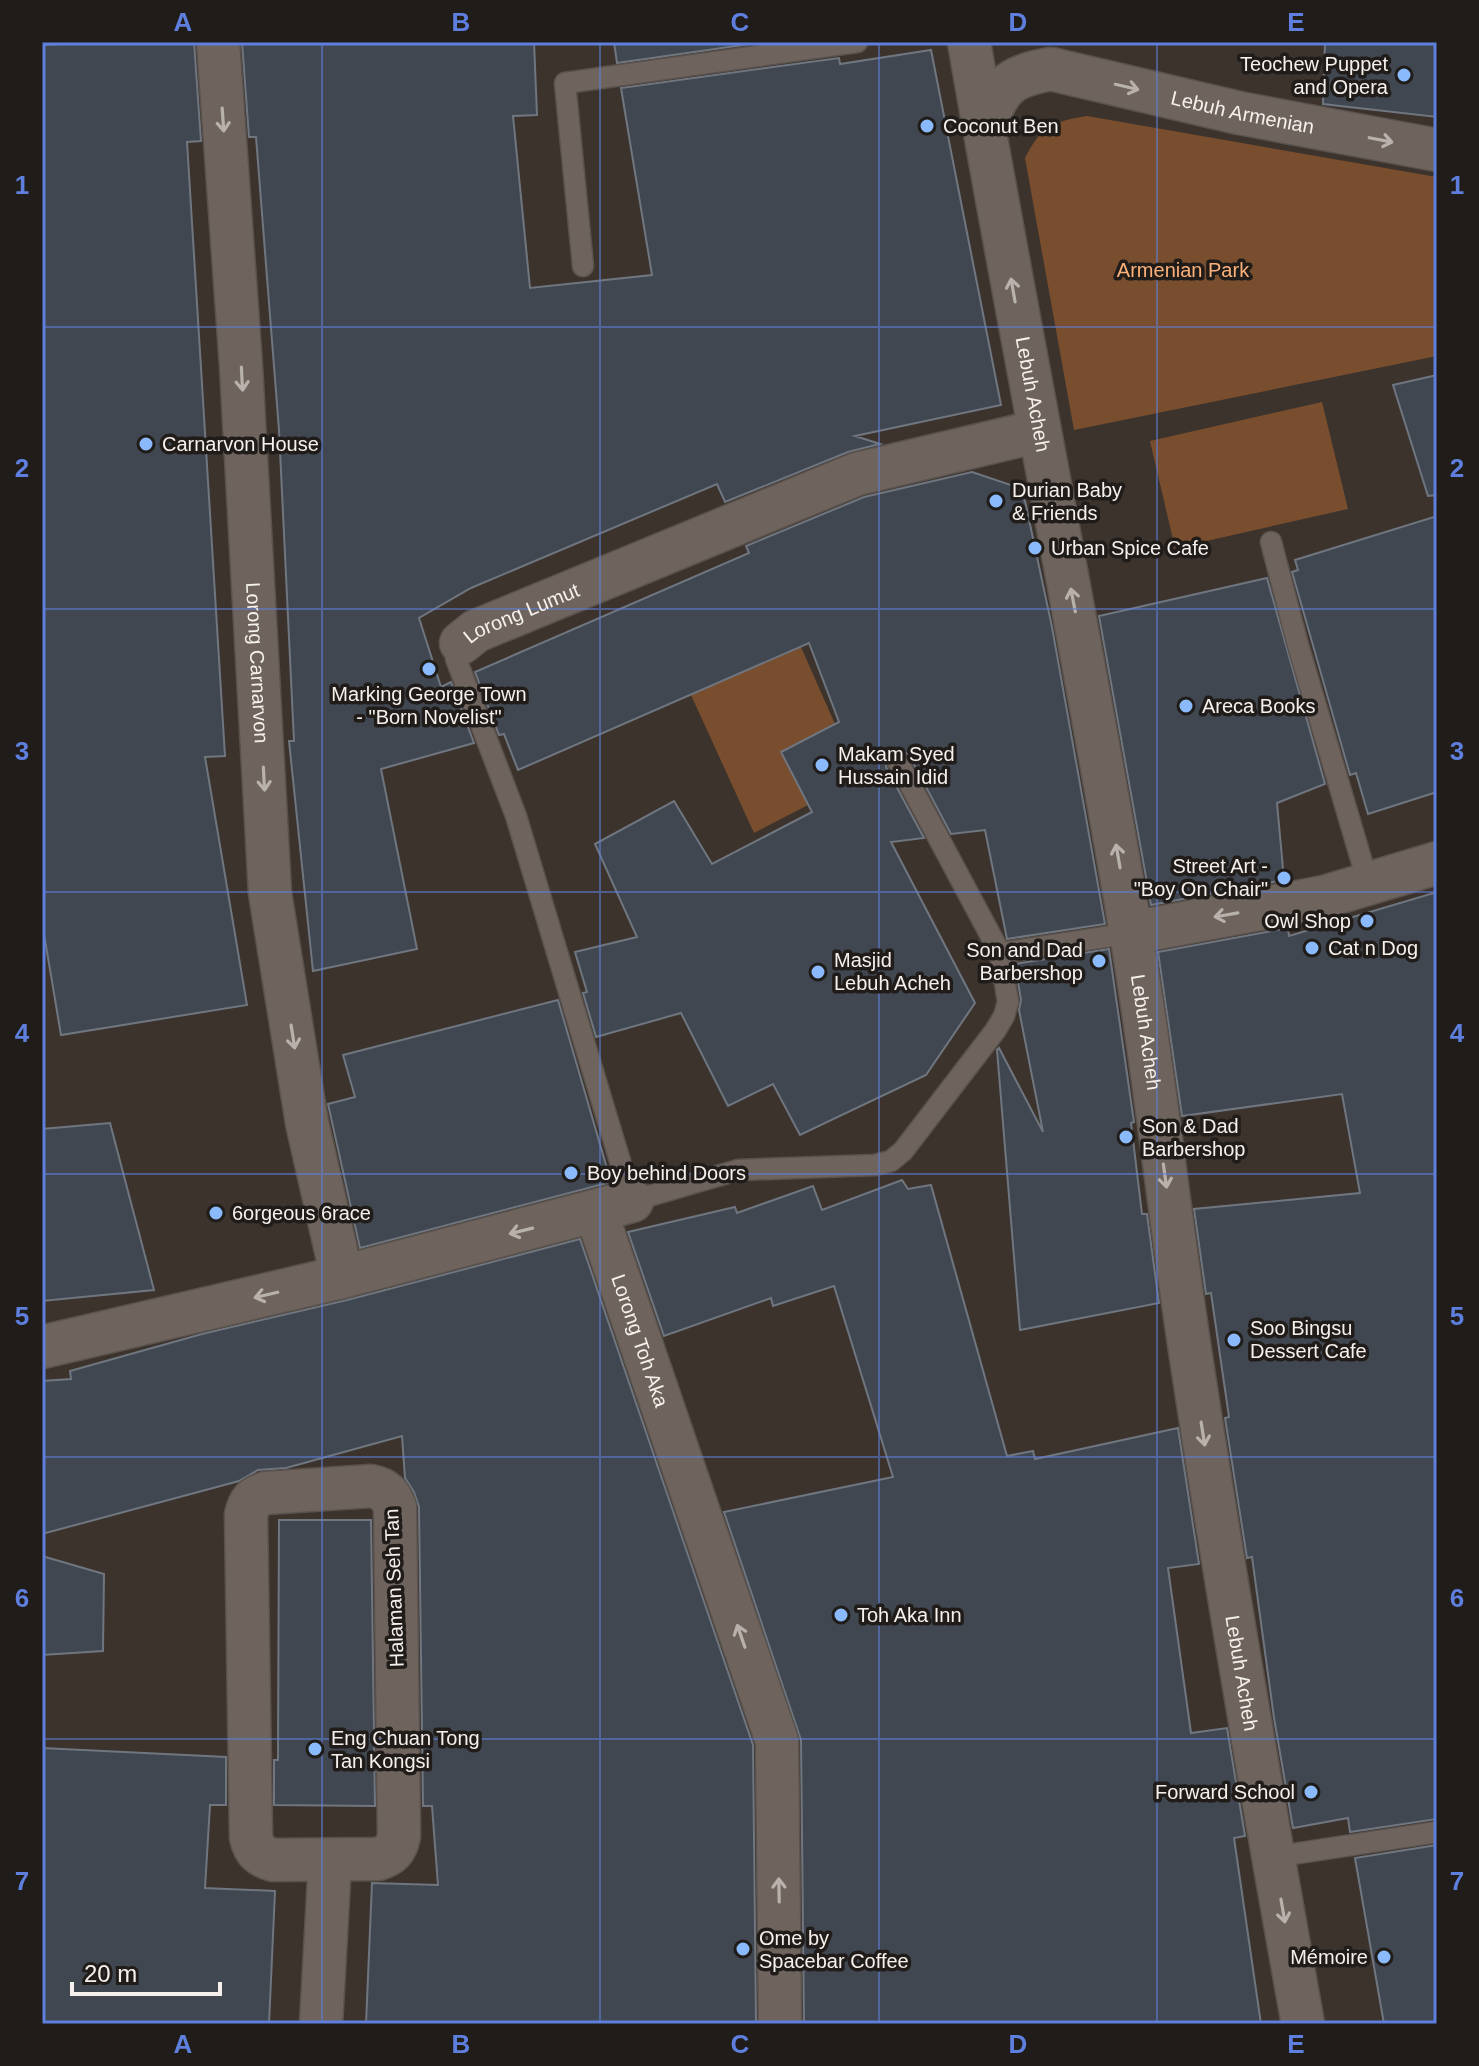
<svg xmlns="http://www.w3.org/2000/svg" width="1479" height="2066" font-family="Arial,sans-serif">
  <rect width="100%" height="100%" fill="#3c332d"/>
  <path fill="#794e2e" d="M1087,116L1437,177V356L1074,430L1025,158C1042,125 1052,122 1087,116Z
    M1322,402L1348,509L1175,548L1150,441Z
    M801,647L835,724L781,752L808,805L754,833L691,695Z"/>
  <path fill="#414750" stroke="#6f7680" stroke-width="2" d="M105,42H194L201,141L187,142L225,756L205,757L247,1005L61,1035L42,922V45Z
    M242,42H534L537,115L513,116L530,288L652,275L621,88L839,58L840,64L931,50L1001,405L855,436L880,444L848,452L725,502L717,484L471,588L419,618L441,687L451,682L474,743L381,769L417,949L313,971L289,741H294L279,430L256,137H249Z
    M614,42H764L617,63Z
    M1325,42H1437V117L1323,104Z
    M1437,375V495L1428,496L1393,385Z
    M972,472L1011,485L1025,501L1052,627L1105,924L1007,939L985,830L951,834L909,755L899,749L891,751L887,756L886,767L924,838L891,842L975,1003L926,1075L800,1135L773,1084L728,1106L681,1013L596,1037L583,993L587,992L575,952L637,937L595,844L674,801L712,864L812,812L781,752L839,722L809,643L518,770L504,734L499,735L475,672L749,553L746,546L864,497Z
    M1437,516V792L1368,814L1356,773L1350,775L1292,572L1298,570L1295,560Z
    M1267,578L1325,784L1277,803L1284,880L1151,905L1099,616Z
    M1437,892V1819L1350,1832L1348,1818L1293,1828L1274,1718L1252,1557L1247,1558L1225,1418L1229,1417L1211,1293L1206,1294L1194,1209L1360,1193L1342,1094L1182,1116L1158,952L1288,928L1289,936Z
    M1109,949L1134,1122L1131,1123L1142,1214H1147L1159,1303L1020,1330L997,1050L999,1048L1043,1132L1019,1010L1021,1000L1015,964Z
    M558,1000L611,1182L360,1248L328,1104L355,1097L343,1055Z
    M110,1123L154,1290L42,1301V1129Z
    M902,1180L908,1189L931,1185L1007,1456L1033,1451L1035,1459L1178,1428L1199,1564L1168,1568L1191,1733L1227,1728L1245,1836L1234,1838L1261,2024H804L801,1740L724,1512L893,1477L834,1286L773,1306L771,1298L664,1336L628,1232L735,1207L737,1213L813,1186L822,1210Z
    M580,1239L753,1745L756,2024H366L372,1883L438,1885L432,1806H423L419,1507L414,1492L405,1478L402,1436L286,1468L258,1470L239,1481L42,1534V1381L71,1379L70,1371L202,1334L347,1300Z
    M279,1520H371L375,1806L274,1805V1760H278Z
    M42,1556L104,1574L103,1651L42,1655Z
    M42,1748L226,1757V1805H210L205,1888L275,1891L269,2024H42Z
    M1437,1845V2024H1384L1355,1858Z"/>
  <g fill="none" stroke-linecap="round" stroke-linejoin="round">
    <defs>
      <path id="lane" d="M583,266L565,83L857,42
        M1271,542L1298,645L1368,883
        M461,643L456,659L516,816L632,1201L738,1170L875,1165L891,1161L903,1151L995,1031L1004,1016L1008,1002L1000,953L898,762
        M1000,953L1131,933
        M1273,1857L1437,1832"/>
      <g id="street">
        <path id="s1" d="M218,42L241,366L270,893L307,1123L342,1277"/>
        <path id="s2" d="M969,42C1020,337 1080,631 1130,927C1154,1069 1169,1213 1191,1357C1225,1580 1263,1802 1303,2024"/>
        <path id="s3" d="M984,125C1002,86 1006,77 1051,69L1239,113L1437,150"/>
        <path id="s4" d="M461,643L476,631L857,474L1039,431"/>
        <path d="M1131,933L1324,897L1437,863"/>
        <path id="s5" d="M596,1212L777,1741L780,2024"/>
        <path d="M42,1347L342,1277L632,1201"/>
        <path d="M371,1486C385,1489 390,1494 395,1507L399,1836C396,1850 391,1855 378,1859L273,1860C260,1856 254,1851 251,1837L246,1515C249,1502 253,1497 266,1493Z"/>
        <path d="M321,2024L330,1861"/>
      </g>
    </defs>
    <use href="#lane" stroke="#5a524d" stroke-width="23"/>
    <use href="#street" stroke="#5a524d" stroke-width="45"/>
    <use href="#lane" stroke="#6e645d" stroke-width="20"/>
    <use href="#street" stroke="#6e645d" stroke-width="42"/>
  </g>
  <defs><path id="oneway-shaft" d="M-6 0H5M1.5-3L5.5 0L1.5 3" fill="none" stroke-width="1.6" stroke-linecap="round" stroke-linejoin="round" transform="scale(2)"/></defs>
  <g stroke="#b9b1ac">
    <use href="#oneway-shaft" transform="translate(1127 87) rotate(13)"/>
    <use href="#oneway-shaft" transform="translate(223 120) rotate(86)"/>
    <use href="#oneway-shaft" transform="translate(1381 140) rotate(11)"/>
    <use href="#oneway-shaft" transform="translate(1013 290) rotate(-100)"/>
    <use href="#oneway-shaft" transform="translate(242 379) rotate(87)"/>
    <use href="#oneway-shaft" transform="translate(1073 600) rotate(-101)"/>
    <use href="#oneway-shaft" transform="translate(264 779) rotate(87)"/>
    <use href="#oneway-shaft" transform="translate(1118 856) rotate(-100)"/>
    <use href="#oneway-shaft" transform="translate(1226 915) rotate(170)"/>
    <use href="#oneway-shaft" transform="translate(293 1037) rotate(81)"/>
    <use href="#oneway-shaft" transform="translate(1165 1176) rotate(82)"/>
    <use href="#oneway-shaft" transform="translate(521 1231) rotate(166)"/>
    <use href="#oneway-shaft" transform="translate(266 1295) rotate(167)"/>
    <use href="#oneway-shaft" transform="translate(1203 1434) rotate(81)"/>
    <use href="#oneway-shaft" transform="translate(741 1636) rotate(-109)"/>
    <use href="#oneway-shaft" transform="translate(779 1890) rotate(-91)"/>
    <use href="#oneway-shaft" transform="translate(1283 1911) rotate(80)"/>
  </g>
  <path fill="none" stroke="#5e7fde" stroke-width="2" stroke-opacity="0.55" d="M322,42V2024M600,42V2024M879,42V2024M1157,42V2024M42,327H1437M42,609H1437M42,892H1437M42,1174H1437M42,1457H1437M42,1739H1437"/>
  <g fill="#8abafc" stroke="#201c19" stroke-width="3">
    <circle cx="1404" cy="75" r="8"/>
    <circle cx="927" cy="126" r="8"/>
    <circle cx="146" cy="444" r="8"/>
    <circle cx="996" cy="501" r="8"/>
    <circle cx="1035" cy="548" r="8"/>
    <circle cx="429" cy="669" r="8"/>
    <circle cx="1186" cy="706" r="8"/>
    <circle cx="822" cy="765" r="8"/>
    <circle cx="1284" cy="878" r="8"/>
    <circle cx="1367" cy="921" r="8"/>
    <circle cx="1312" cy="948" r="8"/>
    <circle cx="1099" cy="961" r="8"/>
    <circle cx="818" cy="972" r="8"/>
    <circle cx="1126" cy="1137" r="8"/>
    <circle cx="571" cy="1173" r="8"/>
    <circle cx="216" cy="1213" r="8"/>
    <circle cx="1234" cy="1340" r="8"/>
    <circle cx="841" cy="1615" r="8"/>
    <circle cx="315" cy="1749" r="8"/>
    <circle cx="1311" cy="1792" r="8"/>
    <circle cx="743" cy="1949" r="8"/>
    <circle cx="1384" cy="1957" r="8"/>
  </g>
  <g text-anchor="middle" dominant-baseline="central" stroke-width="7" stroke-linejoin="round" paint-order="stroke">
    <g font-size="20" fill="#f6f0ec" stroke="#201c19" text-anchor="start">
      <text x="1388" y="64" text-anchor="end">Teochew Puppet<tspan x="1388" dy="23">and Opera</tspan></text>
      <text x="943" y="126">Coconut Ben</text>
      <text x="162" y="444">Carnarvon House</text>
      <text x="1012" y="490">Durian Baby<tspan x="1012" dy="23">&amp; Friends</tspan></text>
      <text x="1051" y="548">Urban Spice Cafe</text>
      <text x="429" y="694" text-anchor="middle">Marking George Town<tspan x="429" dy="23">- "Born Novelist"</tspan></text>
      <text x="1202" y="706">Areca Books</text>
      <text x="838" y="754">Makam Syed<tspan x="838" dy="23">Hussain Idid</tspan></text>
      <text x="1268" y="866" text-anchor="end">Street Art -<tspan x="1268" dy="23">"Boy On Chair"</tspan></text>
      <text x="1351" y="921" text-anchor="end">Owl Shop</text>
      <text x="1328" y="948">Cat n Dog</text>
      <text x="1083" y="950" text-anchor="end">Son and Dad<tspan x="1083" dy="23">Barbershop</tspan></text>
      <text x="834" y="960">Masjid<tspan x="834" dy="23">Lebuh Acheh</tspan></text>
      <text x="1142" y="1126">Son &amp; Dad<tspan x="1142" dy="23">Barbershop</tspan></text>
      <text x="587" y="1173">Boy behind Doors</text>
      <text x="232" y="1213">6orgeous 6race</text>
      <text x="1250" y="1328">Soo Bingsu<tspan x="1250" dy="23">Dessert Cafe</tspan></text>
      <text x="857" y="1615">Toh Aka Inn</text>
      <text x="331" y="1738">Eng Chuan Tong<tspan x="331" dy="23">Tan Kongsi</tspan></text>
      <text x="1295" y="1792" text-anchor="end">Forward School</text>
      <text x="759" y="1938">Ome by<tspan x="759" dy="23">Spacebar Coffee</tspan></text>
      <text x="1368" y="1957" text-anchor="end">Mémoire</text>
    </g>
    <g font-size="20" fill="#f6f0ec" stroke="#201c19">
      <text stroke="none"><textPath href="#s3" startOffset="290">Lebuh Armenian</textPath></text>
      <text stroke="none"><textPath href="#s2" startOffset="358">Lebuh Acheh</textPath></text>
      <text stroke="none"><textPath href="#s4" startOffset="68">Lorong Lumut</textPath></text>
      <text stroke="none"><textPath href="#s1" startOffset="622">Lorong Carnarvon</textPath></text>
      <text stroke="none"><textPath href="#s2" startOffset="1006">Lebuh Acheh</textPath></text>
      <text stroke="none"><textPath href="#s5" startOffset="136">Lorong Toh Aka</textPath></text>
      <text transform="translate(394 1588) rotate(-92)">Halaman Seh Tan</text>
      <text stroke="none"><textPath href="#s2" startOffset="1654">Lebuh Acheh</textPath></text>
    </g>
    <g font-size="20" fill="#fcb17a" stroke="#201c19">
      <text x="1183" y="270">Armenian Park</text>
    </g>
  </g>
  <rect width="1479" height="2066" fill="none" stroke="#201c19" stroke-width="88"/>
  <path d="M72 1982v12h148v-12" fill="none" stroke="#f6f0ec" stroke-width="4"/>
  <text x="84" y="1982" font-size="24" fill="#f6f0ec" stroke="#201c19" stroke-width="6" paint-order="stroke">20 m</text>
  <rect x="44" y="44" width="1391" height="1978" fill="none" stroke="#5e7fde" stroke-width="3"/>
  <g font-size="26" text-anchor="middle" font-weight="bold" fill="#5e7fde">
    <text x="183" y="31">A</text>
    <text x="461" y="31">B</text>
    <text x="740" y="31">C</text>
    <text x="1018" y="31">D</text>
    <text x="1296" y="31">E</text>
    <text x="22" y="194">1</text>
    <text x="1457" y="194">1</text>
    <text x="22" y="477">2</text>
    <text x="1457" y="477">2</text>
    <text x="22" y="760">3</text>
    <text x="1457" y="760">3</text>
    <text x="22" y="1042">4</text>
    <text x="1457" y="1042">4</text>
    <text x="22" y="1325">5</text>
    <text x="1457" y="1325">5</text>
    <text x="22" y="1607">6</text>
    <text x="1457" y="1607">6</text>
    <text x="22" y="1890">7</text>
    <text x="1457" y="1890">7</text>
    <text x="183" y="2053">A</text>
    <text x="461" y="2053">B</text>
    <text x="740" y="2053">C</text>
    <text x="1018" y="2053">D</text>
    <text x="1296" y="2053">E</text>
  </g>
</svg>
